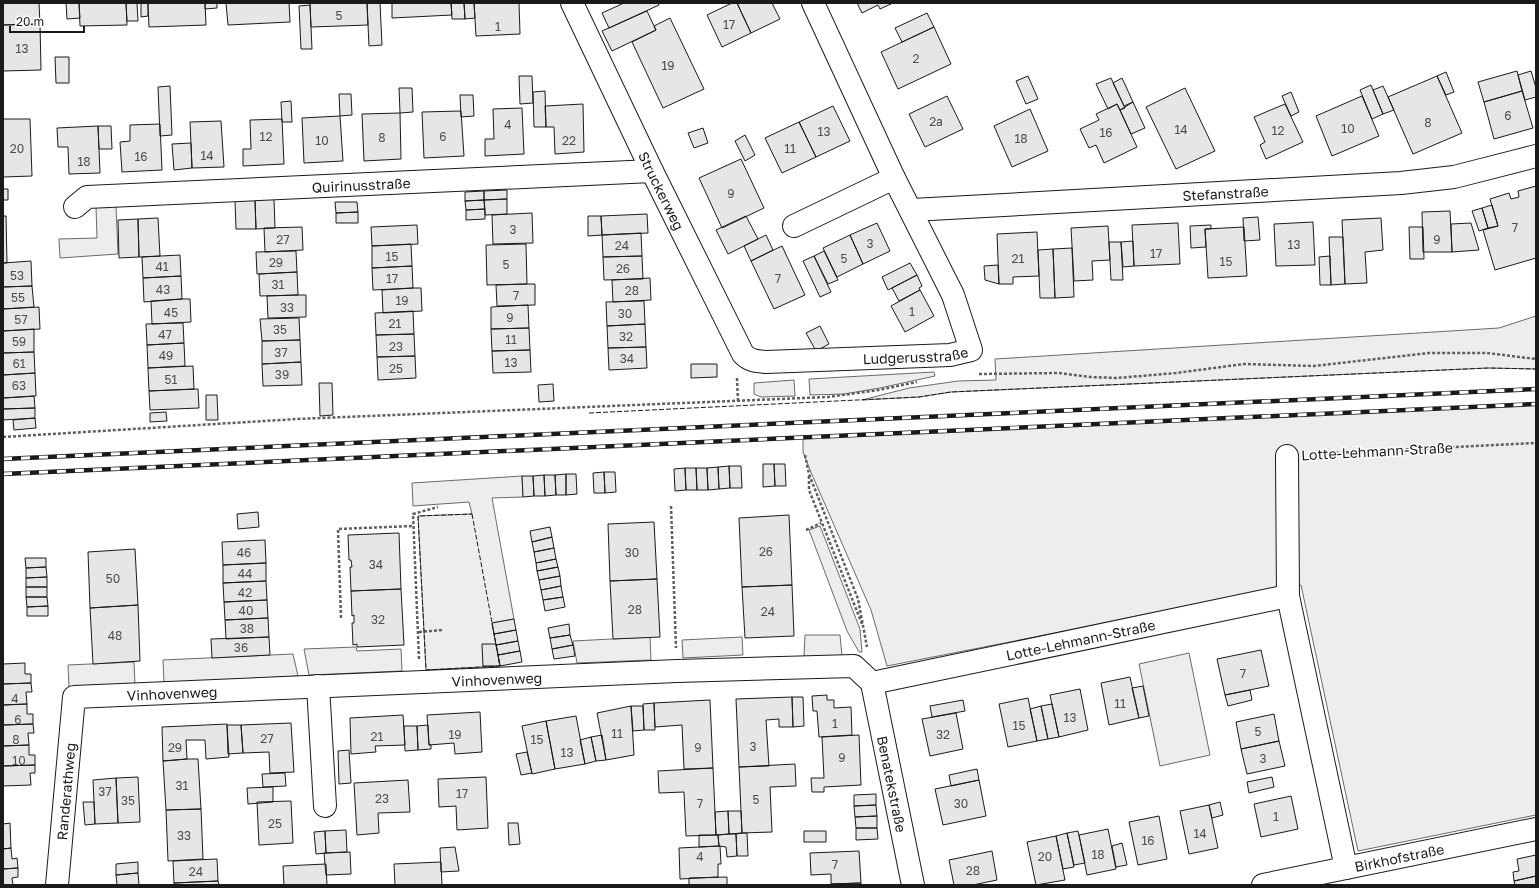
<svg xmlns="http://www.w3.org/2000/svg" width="1539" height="888" font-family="'Golos Text',sans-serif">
  <rect width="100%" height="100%" fill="#fff"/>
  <path fill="#ededed" stroke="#6a6a6a" d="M116,206L118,254L60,258L59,239L97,238L96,207Z
    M1536,316V369L1488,368L951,392L919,397L862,400L909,388L958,381L996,380L995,359L1499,328Z
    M934,372L935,376L880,388L844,394L810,395L809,379Z
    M794,380L795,396L761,397L754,394V383Z
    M1536,405V815L1358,851L1301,585L887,666L871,610L810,470L803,452V438Z
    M522,476L523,497L492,498L514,619L492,623L500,666L426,670L418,516L472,514L469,502L413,506L412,483Z
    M820,526L860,629L862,652H859L847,631L809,530Z
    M805,635H840L842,656L804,657Z
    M650,637L651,660L577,663L573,641Z
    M742,637L743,655L683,658L682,640Z
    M356,647L357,651L401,649L402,671L309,675L304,649Z
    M1189,653L1210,755L1160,766L1139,664Z
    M293,654L298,676L164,683L163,660Z
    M134,662L135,684L69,687L68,665Z"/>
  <path fill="#e6e6e6" stroke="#1a1a1a" d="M3,3H39L40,24L3,25Z
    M66,3H79L80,18L67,19Z
    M79,3H126L127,25L80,26Z
    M126,3H137L138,21H127Z
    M141,3H148V16L141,17Z
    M148,3H205L206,25L149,27Z
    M205,3H217V8L205,9Z
    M226,3H289L290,22L228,25Z
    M310,3H367L368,25L311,27Z
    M367,3H380L382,45L369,46Z
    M392,3H451L452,15L392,18Z
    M451,3H464L465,19H452Z
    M464,3H474L475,18L465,19Z
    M474,3H519L520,34L476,36Z
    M624,3H658L659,5L609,28L602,13Z
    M732,3H737L751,33L722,47L707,15Z
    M737,3H772L780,19L751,33Z
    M857,3H893L880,9L878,5L862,13Z
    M310,5L312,49H301L299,6Z
    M647,11L656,30L612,51L602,31Z
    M927,13L934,27L902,42L895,28Z
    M670,18L704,89L663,108L632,42L656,30L654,26Z
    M40,24L41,70L3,71V25Z
    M934,27L951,64L898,89L881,52Z
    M55,57H69V83H56Z
    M1517,71L1522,91L1484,102L1478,82Z
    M1531,71L1536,88V97L1525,100L1518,75Z
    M1446,72L1454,92L1446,95L1437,76Z
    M519,76H532L533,103L520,104Z
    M1028,76L1038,99L1026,104L1016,81Z
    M1437,76L1462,133L1413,154L1388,97Z
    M1111,78L1125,108L1120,110L1117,104L1108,109L1096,84Z
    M1122,78L1133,102L1124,106L1113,83Z
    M1371,85L1383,114L1372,119L1360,90Z
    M170,86L172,135L160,136L158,87Z
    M1383,86L1394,110L1383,114L1373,90Z
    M399,88H412L413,112L400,113Z
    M1185,88L1215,151L1176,169L1146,107Z
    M545,91L546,127H534L533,92Z
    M1522,91L1533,128L1494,139L1484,102Z
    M1291,92L1299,112L1291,116L1282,96Z
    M339,94H351L352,115L340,116Z
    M460,95H473L474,116L461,117Z
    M947,96L963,129L925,147L909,114Z
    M1362,96L1379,136L1332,156L1316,116Z
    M291,101L292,122H282L281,102Z
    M1133,102L1145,128L1131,134L1120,110Z
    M583,104L584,152L555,154L554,127H546L545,106Z
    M1117,104L1137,147L1104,163L1096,145L1089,148L1080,129L1099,120L1096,114Z
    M1285,104L1303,142L1266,159L1260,145L1265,142L1254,117Z
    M833,106L850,141L816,157L799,122Z
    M522,108L524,154L485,156V139H494L493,109Z
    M1030,109L1048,151L1012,167L994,126Z
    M461,111L464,156L424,158L422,112Z
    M400,113L401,159L364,161L362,114Z
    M340,116L343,161L304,163L302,118Z
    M3,119H30L32,176L3,177Z
    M282,119L284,164L243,166V149H251L250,120Z
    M221,121L224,167L192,168L190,122Z
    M799,122L816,157L782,173L765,138Z
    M160,124L162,170L122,172L120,142L130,141V125Z
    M98,126H111L112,149H99Z
    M98,126L100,173L69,174L68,147H58L57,128Z
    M703,128L708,143L694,148L688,133Z
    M745,135L755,155L745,161L735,141Z
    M191,143L192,168L174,170L172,144Z
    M741,159L764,208L722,228L699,178Z
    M1536,186V258L1495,270L1483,230L1498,226L1490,199L1509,193L1511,199L1519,197L1518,191Z
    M3,189H8V200H3Z
    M507,190V199L484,200V191Z
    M484,191V200L465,201V192Z
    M274,199L275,228L256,229L255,200Z
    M507,199V214L485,215L484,200Z
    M255,200L256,229H236L235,201Z
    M484,200L485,209L466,210L465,201Z
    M335,202H357L358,212L336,213Z
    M1492,205L1498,226L1488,228L1482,208Z
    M1482,208L1488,228L1479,231L1472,211Z
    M485,209V219L466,220V210Z
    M1450,211L1452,252H1423L1422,212Z
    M358,212V223H336V213Z
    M532,213L533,243L493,244L492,215Z
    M647,214L648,233L602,235L601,216Z
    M3,216H6L7,263H3Z
    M588,216H601L602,235L588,236Z
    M746,216L758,239L728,254L716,230Z
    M1258,217L1260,240L1244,241L1243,218Z
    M158,218L160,256L139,257L138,219Z
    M1381,218L1383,250L1365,252L1367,283L1345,284L1342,220Z
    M138,219L139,257L119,258L118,220Z
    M1313,222L1315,265L1276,266L1274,224Z
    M877,223L890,251L863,264L850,235Z
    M1178,223L1180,264L1134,266L1132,225Z
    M1471,223L1479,250L1452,252L1451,224Z
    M417,225L418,244L372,246L371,227Z
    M1211,225V229H1205L1206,247L1191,248L1190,226Z
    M1108,226L1110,260L1092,261L1093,280L1074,281L1071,228Z
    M302,227L303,250L265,252L264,228Z
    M1244,227L1247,276L1208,278L1205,229Z
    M1409,227H1423L1424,259H1410Z
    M1037,232L1039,276L1013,277V284H999L997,234Z
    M641,233L642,256L603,257L602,235Z
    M766,235L773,250L751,261L744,246Z
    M850,235L863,264L837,277L823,248Z
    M1329,237H1343L1345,284L1331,285Z
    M1133,241L1134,266L1123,267L1121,242Z
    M1109,242H1121L1123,280H1111Z
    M411,244L412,266L372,268V246Z
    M526,244L527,284L487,285L486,245Z
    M782,246L805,295L774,309L751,261Z
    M1072,248L1074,297L1055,298L1053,249Z
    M1053,249L1055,298H1040L1038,250Z
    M296,251L297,272L257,274L256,252Z
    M824,251L838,280L828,284L814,256Z
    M180,255L181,276L143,278L142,257Z
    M642,256L643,279L604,280L603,257Z
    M814,256L831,292L820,297L803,261Z
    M1330,256L1331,285H1320L1319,257Z
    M31,261L32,286L3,287V263Z
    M910,263L917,275L888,290L882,277Z
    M998,265L999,284L985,280L984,266Z
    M412,266L413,288L373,290L372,268Z
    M297,272L298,295L260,296L259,274Z
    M917,275L922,286L919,288L920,290L899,301L892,288Z
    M181,276L182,299L144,302L143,278Z
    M650,278L651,300L613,302L612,280Z
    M527,284H535V305L497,306L496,285Z
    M32,286L34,307L3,309V287Z
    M413,288H421L422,311L383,313L382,290Z
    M920,290L934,316L905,332L891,306Z
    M298,295H306V317L268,318L267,296Z
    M182,299H190L191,322L152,324L151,301Z
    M644,301L645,324L607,326L606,302Z
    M528,305L529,328L491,329V307Z
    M39,307L40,329L3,331V309Z
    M413,311L414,334L376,335L375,313Z
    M299,318L300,340L262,341L260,319Z
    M183,323L184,343L147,345L146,324Z
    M645,324L646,347L608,348L607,326Z
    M820,326L829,344L816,351L806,333Z
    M529,328L530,350L492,351L491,329Z
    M34,329V352L3,353V331Z
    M414,334L415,356L377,357L376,335Z
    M300,340L301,362L262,364V341Z
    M184,343L185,366L148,368L147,345Z
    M646,347L647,368L609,370L608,348Z
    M530,350L531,372L493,373L492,351Z
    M34,352L35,373L3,375V353Z
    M415,356L416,378L378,380L377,357Z
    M301,362L302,385L263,386L262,364Z
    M691,364H717V377L691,378Z
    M193,366L194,389L149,391L148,368Z
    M35,373L36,396L3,398V375Z
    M319,383H332L333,415L320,416Z
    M553,384L554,401L539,402L538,385Z
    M198,389L199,408L150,410L149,391Z
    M206,395H217L218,420H206Z
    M34,396L35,408L3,409V398Z
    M35,408V418L3,420V409Z
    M166,412L167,421L150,422V413Z
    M35,418L36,428L14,430L13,420Z
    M763,464H774L775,486L763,487Z
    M774,464H785L786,486H775Z
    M729,466H741L742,488H730Z
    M729,466L730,488L719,489L718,467Z
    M718,467L719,489L708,490L707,468Z
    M685,468H696L697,490H686Z
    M685,468L686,490L675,491L674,469Z
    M696,468H707L708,490H697Z
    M604,472L605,493H594L593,473Z
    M604,472H615L616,492L605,493Z
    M566,474V495H556L555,475Z
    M566,474H576L577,494L566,495Z
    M544,475L545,496H534L533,476Z
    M544,475H555L556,495L545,496Z
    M522,476H533L534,496L523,497Z
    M258,512L259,527L238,529L237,514Z
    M789,515L792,585L742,587L739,518Z
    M654,522L657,579L610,581L608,524Z
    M550,527L552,537L532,542L530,531Z
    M399,533L401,589L351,591L350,567H352L351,560H349L348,535Z
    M552,537L554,548L534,552L532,542Z
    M265,540L266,563L223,565L222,542Z
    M554,548L556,559L536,563L534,552Z
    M135,549L138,605L90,608L88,552Z
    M25,558H46V567L26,568Z
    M556,559L558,567L537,571L536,563Z
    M266,563V581L223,583V565Z
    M46,567L47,577L26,578V568Z
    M558,567L560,576L539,580L537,571Z
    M560,576L561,586L541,590L539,580Z
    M47,577V587H26V578Z
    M657,579L660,637L613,639L610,581Z
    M266,581L267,600L224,602L223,583Z
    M792,585L794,636L745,638L742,587Z
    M561,586L563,597L543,600L541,590Z
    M26,587H47V597H26Z
    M401,589L404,645L357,647V644L353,645L352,623H354V615L352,616L351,591Z
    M26,597H47L48,606L27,607Z
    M563,597L565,607L545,611L543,600Z
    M267,600L268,618L225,620L224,602Z
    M138,605L140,661L93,664L90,608Z
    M48,606V616H27V607Z
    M268,618L269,637L226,639L225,620Z
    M514,619L516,630L494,634L492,623Z
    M569,624L570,635L550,638L548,628Z
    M516,630L518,641L496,645L494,634Z
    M570,635L573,645L552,649L550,638Z
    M269,637L270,655L212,658L211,639Z
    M518,641L520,651L498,655L496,645Z
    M482,644H496L500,666H483Z
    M573,645L575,656L554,659L552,649Z
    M1261,650L1269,686L1225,695L1217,659Z
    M520,651L522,662L500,666L498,655Z
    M25,663V674H31V683L3,684V664Z
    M1130,677L1139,718L1109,725L1101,683Z
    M31,683L32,692H26L27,704L3,705V684Z
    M1143,686L1149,716L1139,718L1132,688Z
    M1080,689L1088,730L1059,737L1050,695Z
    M1250,690L1252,700L1228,706L1225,695Z
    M827,695V700H834V708L851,707L852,735L819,737L817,711H813L812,696Z
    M792,697L793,727H779V719L766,720L769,766L739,767L736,699Z
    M792,697H803L804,726L793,727Z
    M1028,698L1037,741L1008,747L999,704Z
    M710,700L713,768L684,769L682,725L655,727L654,703Z
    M963,700L965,711L932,717L930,706Z
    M654,703L655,730H644L643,704Z
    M27,704V714H33V724L3,725V705Z
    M1052,704L1059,737L1048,739L1041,706Z
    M631,706L634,755L606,760L597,713Z
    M631,706H643L644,730L633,731Z
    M1041,706L1048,739L1037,741L1030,709Z
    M480,712L482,752L455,754L454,743L429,745L427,715Z
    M956,713L963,749L930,756L922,719Z
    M1274,714L1279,741L1241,749L1236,722Z
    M403,715L405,745L375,746L376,752L351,754L350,718Z
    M576,716L585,764L555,769L546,721Z
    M546,721L555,769L532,774L522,726Z
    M291,723L294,772L270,773L269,752L243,753L241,725Z
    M33,724L34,733H28L29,745L3,746V725Z
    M227,724L229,757L206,759L205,740H186L187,759L163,761L162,727Z
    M227,725H241L243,753L228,754Z
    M428,725L429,745H431V749L418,750L417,726Z
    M404,726H417L418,750L405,751Z
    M602,735L606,760L596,761L591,737Z
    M859,735L861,785L824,787V792H812L811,778H824L822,737Z
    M591,737L596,761L585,764L580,740Z
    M1279,741L1285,766L1247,774L1241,749Z
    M29,745V755H35V765L3,766V746Z
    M349,750L351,783L339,784L338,751Z
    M527,752L532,773L521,775L516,754Z
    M187,759H198L201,809L166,810L163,761Z
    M795,764L796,786L770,787L772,832L742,833L739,767Z
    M35,765V773H30L31,785L3,786V766Z
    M713,768L716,835L686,836L684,792L659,793L658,771Z
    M977,769L979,780L951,786L949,775Z
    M285,773L286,786L263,787L262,774Z
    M138,777L140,822L118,823L116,778Z
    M486,777L488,828L457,830L456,806L439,807L438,779Z
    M1272,777L1274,787L1249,793L1247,782Z
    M116,778L118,823L95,824L93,780Z
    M408,780L410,812L378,813L379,833L357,835L354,783Z
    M979,780L986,816L943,825L935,789Z
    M273,787V802L248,804L247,788Z
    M876,794V805L854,806V795Z
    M1291,796L1298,829L1261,837L1254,804Z
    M291,801L293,843L259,845L257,802Z
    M83,802H94L95,824L85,825Z
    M1220,802L1223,815L1212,818L1209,805Z
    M876,805L877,816L855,817L854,806Z
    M1209,805L1218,848L1189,854L1180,811Z
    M201,809L203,859L168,861L166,810Z
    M728,811L729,834L716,835L715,812Z
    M728,811H741L742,833L729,834Z
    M877,816V828H856L855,817Z
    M1159,816L1167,859L1138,865L1129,822Z
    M10,823L11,848L3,849V824Z
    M508,823H518L520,844L509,845Z
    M856,828H877L878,839L856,840Z
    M1108,829L1116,869L1087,875L1079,835Z
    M346,830L347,852L326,853L325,831Z
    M325,831L326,853L316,854L314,832Z
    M804,831H826V842H804Z
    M1078,831L1085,863L1074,865L1067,833Z
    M742,833H747L748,856H737L736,834Z
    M1067,833L1074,867L1063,869L1056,836Z
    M729,834H736L737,856L727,857L726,847L719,846L718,835Z
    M699,835H718L719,846L699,847Z
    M1056,836L1065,880L1036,885L1027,842Z
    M1122,843L1127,865L1116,867L1112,846Z
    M720,846L721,864H718V877L680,879L679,848Z
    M455,847L459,871L441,872L440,848Z
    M11,848L12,859L17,858L18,868L3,869V849Z
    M859,851L861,883L831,884V874L811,875L810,853Z
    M992,851L997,880L973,885H954L949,860Z
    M350,852L351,874L326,875L324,853Z
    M1536,855V876L1514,881L1513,872L1519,871L1517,859Z
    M217,859L218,881L174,883L173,861Z
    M138,862V873L116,875V864Z
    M441,862L442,885H395L394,864Z
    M326,864L327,885H284L283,866Z
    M18,868V877L12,878L13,885H3V869Z
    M138,873L139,885H117L116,875Z
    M1536,876V885H1515L1514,881Z
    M727,877V885H689V878Z
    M218,881L219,885H174V883Z
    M861,883V885H831V884Z"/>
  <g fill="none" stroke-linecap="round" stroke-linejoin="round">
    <defs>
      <g id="minor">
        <path id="s1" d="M572,3L652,171L743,354C750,361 756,361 766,362L950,355L971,350L953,295L894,178L813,3"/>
        <path id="s2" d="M75,207L87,197L652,171"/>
        <path id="s3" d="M912,210L1401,183L1454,177L1536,156"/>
        <path d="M794,226L894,178"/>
        <path d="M1287,456L1288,596L1346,868"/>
        <path id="s4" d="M872,683L1288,596"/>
        <path id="s5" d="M872,683L913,885"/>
        <path d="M318,686L325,806"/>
        <path id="s6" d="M57,885L74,697L677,671L854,666L872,683"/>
        <path id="s7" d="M1263,885L1536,829"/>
      </g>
    </defs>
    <use href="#minor" stroke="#1a1a1a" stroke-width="24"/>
    <path stroke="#5f5f5f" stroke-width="2.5" stroke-dasharray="3 2" stroke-linecap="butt" d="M979,374L1059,373L1090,377L1117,378L1176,373L1244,364L1314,366L1429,353H1487L1536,359
      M737,378L738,402
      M3,437L297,419L828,397L879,390L917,382
      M1311,454L1536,443
      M805,455L809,474L858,599L867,647
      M809,476V490L862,624
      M671,506L676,648
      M806,530L821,523
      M341,618L338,529L413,526
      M419,632L442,630
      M419,659L413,514L438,507"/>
    <use href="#minor" stroke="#fff" stroke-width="22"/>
    <defs>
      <path id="rail" d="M3,459L1536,389
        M3,474L1536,404"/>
    </defs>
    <use href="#rail" stroke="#1a1a1a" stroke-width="4.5"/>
    <use href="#rail" stroke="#fff" stroke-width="3" stroke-dasharray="9" stroke-linecap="butt"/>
    <path stroke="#1a1a1a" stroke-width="1" stroke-dasharray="5 2" stroke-linecap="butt" d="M589,413L919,397L951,392L1488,368L1536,369
      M472,514L500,666L426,670L418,516Z"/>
  </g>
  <g text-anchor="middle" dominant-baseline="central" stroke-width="3" stroke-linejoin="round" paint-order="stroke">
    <g font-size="12" fill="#4d4d4d">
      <text x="339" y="15">5</text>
      <text x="729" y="24">17</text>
      <text x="498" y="26">1</text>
      <text x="22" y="48">13</text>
      <text x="916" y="58">2</text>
      <text x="668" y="65">19</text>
      <text x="1508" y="115">6</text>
      <text x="936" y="121">2a</text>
      <text x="1428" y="122">8</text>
      <text x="508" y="124">4</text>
      <text x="1348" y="128">10</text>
      <text x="1181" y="129">14</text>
      <text x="1278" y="130">12</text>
      <text x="824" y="131">13</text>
      <text x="1106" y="132">16</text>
      <text x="266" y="136">12</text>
      <text x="443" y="136">6</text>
      <text x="382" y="137">8</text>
      <text x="1021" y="138">18</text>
      <text x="322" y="140">10</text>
      <text x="569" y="140">22</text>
      <text x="17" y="148">20</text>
      <text x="790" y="148">11</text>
      <text x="207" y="155">14</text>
      <text x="141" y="156">16</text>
      <text x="84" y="161">18</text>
      <text x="731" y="193">9</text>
      <text x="1515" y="227">7</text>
      <text x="513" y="229">3</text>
      <text x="283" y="239">27</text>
      <text x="1437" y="239">9</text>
      <text x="870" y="243">3</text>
      <text x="1294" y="244">13</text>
      <text x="622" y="245">24</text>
      <text x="1156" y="253">17</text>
      <text x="392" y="256">15</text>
      <text x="844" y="258">5</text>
      <text x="1018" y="258">21</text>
      <text x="1226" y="261">15</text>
      <text x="276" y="262">29</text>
      <text x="506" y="264">5</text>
      <text x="162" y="266">41</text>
      <text x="623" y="268">26</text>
      <text x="17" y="275">53</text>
      <text x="392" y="278">17</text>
      <text x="778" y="278">7</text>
      <text x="278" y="284">31</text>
      <text x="163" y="289">43</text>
      <text x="632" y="290">28</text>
      <text x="516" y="295">7</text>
      <text x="18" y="297">55</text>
      <text x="402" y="300">19</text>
      <text x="287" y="307">33</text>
      <text x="912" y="311">1</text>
      <text x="171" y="312">45</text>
      <text x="625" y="313">30</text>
      <text x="510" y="317">9</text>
      <text x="21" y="319">57</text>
      <text x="395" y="323">21</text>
      <text x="280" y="329">35</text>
      <text x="165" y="334">47</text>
      <text x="626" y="336">32</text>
      <text x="511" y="339">11</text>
      <text x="19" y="341">59</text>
      <text x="396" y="346">23</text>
      <text x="281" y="352">37</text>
      <text x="166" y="355">49</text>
      <text x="627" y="358">34</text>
      <text x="511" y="362">13</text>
      <text x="19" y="363">61</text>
      <text x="396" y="368">25</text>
      <text x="282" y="374">39</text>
      <text x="171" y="379">51</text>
      <text x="19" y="385">63</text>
      <text x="766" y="551">26</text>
      <text x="244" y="552">46</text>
      <text x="632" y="552">30</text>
      <text x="376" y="564">34</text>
      <text x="245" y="573">44</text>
      <text x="113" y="578">50</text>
      <text x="245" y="592">42</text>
      <text x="635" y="609">28</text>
      <text x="246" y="610">40</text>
      <text x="768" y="611">24</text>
      <text x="378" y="619">32</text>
      <text x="247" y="628">38</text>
      <text x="115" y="635">48</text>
      <text x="241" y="647">36</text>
      <text x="1243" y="673">7</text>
      <text x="15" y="698">4</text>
      <text x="1120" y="703">11</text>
      <text x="1070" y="717">13</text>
      <text x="18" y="719">6</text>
      <text x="835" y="723">1</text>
      <text x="1019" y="725">15</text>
      <text x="1258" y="731">5</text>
      <text x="617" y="733">11</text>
      <text x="455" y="734">19</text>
      <text x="943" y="734">32</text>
      <text x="377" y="736">21</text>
      <text x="267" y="738">27</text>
      <text x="16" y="739">8</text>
      <text x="537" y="739">15</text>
      <text x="753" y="746">3</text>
      <text x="175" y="747">29</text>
      <text x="698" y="747">9</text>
      <text x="567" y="752">13</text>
      <text x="842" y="757">9</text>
      <text x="1263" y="758">3</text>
      <text x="19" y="760">10</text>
      <text x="182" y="785">31</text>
      <text x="105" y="791">37</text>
      <text x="462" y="793">17</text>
      <text x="382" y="798">23</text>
      <text x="756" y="799">5</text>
      <text x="128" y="800">35</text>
      <text x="700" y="803">7</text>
      <text x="961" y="803">30</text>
      <text x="1276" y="816">1</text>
      <text x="275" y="823">25</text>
      <text x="1200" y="833">14</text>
      <text x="184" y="835">33</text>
      <text x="1148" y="840">16</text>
      <text x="1098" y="854">18</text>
      <text x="700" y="856">4</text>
      <text x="1045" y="856">20</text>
      <text x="835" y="864">7</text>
      <text x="973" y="870">28</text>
      <text x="196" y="871">24</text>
    </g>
    <g font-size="14" fill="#1a1a1a" stroke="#fff">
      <text stroke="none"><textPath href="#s2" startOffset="290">Quirinusstraße</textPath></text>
      <text stroke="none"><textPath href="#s1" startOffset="208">Struckerweg</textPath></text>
      <text stroke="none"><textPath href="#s3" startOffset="314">Stefanstraße</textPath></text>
      <text stroke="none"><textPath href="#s1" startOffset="565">Ludgerusstraße</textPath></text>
      <text transform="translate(1377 451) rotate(-3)">Lotte-Lehmann-Straße</text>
      <text stroke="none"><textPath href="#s4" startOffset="213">Lotte-Lehmann-Straße</textPath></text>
      <text stroke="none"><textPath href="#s6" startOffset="612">Vinhovenweg</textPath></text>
      <text stroke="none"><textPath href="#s6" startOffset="287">Vinhovenweg</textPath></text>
      <text stroke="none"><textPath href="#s5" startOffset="103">Benatekstraße</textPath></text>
      <text stroke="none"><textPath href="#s6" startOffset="94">Randerathweg</textPath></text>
      <text stroke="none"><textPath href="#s7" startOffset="139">Birkhofstraße</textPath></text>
    </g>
  </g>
  <rect width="1539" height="888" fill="none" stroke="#1a1a1a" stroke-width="8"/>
  <path d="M10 26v6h74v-6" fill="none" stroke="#1a1a1a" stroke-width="2"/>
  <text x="16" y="26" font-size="12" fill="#1a1a1a" stroke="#ffffff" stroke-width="3" paint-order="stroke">20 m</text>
</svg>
